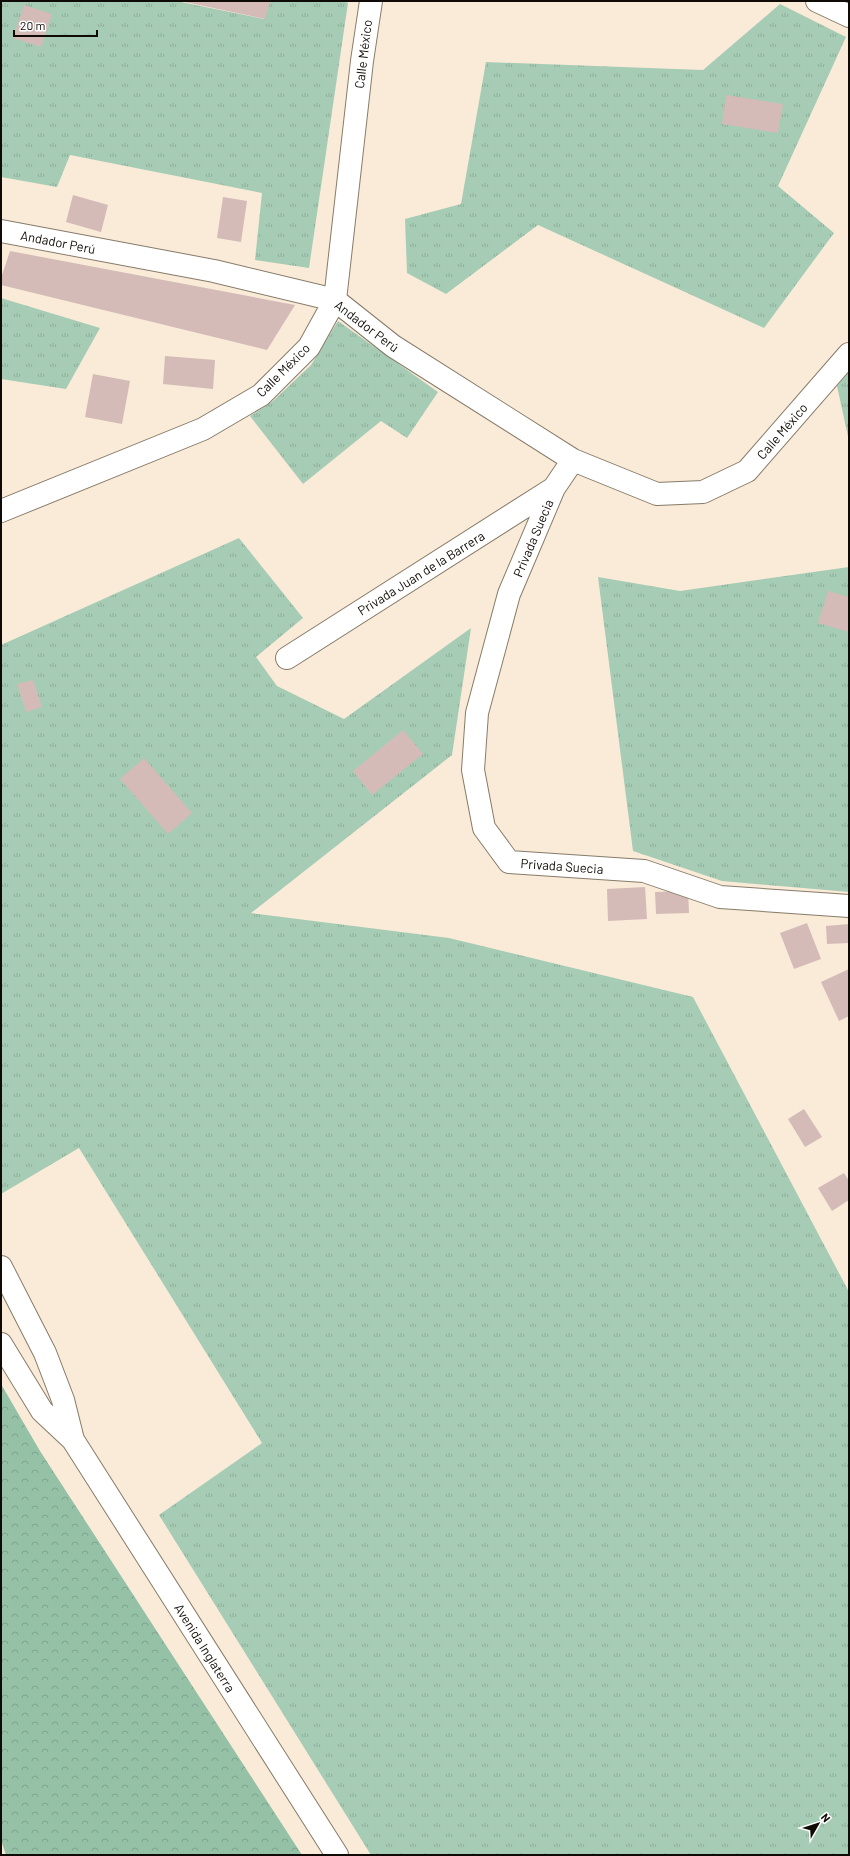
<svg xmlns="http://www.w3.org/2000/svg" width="850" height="1856" font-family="Barlow,sans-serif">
  <defs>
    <pattern id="grass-tufts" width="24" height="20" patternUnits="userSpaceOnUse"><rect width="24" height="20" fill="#a6ccb5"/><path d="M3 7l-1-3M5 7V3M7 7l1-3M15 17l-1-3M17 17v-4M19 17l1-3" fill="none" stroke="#8eae9a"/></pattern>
    <pattern id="forest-crowns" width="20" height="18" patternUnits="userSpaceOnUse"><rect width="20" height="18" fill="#95c1a7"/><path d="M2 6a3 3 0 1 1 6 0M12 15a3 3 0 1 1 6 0" fill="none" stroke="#7fa48e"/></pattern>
  </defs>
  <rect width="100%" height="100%" fill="#f9ebd8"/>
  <path fill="url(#grass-tufts)" d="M1,1H176L264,19L270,1H344L348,3L309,268L255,260L262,193L70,155L57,187L1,177Z
    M780,4L846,37L778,186L834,233L764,328L538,225L446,294L407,273L405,219L461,204L486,62L703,70Z
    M1,298L100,328L66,389L1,379Z
    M338,321L438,392L407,438L381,421L303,484L250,416L273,401L311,365Z
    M849,372V441L837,386Z
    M239,538L303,618L256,657L277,686L344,719L471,628L452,755L251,913L449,938L693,997L849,1292V1855H371L159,1515L262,1443L79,1148L1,1194V645Z
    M849,567V892L722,881L633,851L598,577L680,591Z"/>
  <path fill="url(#forest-crowns)" d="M1,1384L40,1451L302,1855H6L1,1840Z"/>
  <path fill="#d4bbb7" d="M180,1H270L265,19Z
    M24,5L52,14L41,47L13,38Z
    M726,95L783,104L778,133L722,124Z
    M73,195L108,205L101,232L66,222Z
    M223,197L247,201L241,242L217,238Z
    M10,251L295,305L267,350L1,285V278Z
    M165,356L215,360L213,389L163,384Z
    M93,374L130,381L122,424L85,417Z
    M828,591L849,597V632L818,623Z
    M33,680L42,707L26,712L17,684Z
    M403,730L423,754L372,795L353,771Z
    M144,758L192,813L168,834L120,779Z
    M645,887L647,919L608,921L607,889Z
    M688,891L689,913L656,914L655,892Z
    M807,923L821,959L794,969L780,933Z
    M849,924V943L827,944L826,926Z
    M849,969V1016L839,1021L821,982Z
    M804,1109L822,1137L805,1147L788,1119Z
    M844,1173L849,1181V1200L832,1211L818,1188Z"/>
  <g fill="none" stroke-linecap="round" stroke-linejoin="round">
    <defs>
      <path id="street" d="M817,1L849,16
        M1,231L214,271L335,300L393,346L573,460L657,494L703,492L747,471L849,354
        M573,460L554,488L509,594L477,713L473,770L484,828L509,862L644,871L720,897L849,906
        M1,511L203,429L261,395L309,347L335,300L362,61L371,1
        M287,658L554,488"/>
      <path id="secondary" d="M1,1267L45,1353L63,1400L73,1440
        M1,1344L42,1411L73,1440L337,1855"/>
    </defs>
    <use href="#street" stroke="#877b69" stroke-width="24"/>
    <use href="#secondary" stroke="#877b69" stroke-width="24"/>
    <use href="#street" stroke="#fff" stroke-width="22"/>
    <use href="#secondary" stroke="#fff" stroke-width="22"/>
  </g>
  <g text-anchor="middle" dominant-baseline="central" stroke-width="3" stroke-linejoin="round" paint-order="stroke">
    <g font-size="13" fill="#0f0a05" stroke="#fff">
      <text transform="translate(363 54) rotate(-83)">Calle México</text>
      <text transform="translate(58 242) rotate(11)">Andador Perú</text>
      <text transform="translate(367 326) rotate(37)">Andador Perú</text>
      <text transform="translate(283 370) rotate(-45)">Calle México</text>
      <text transform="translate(782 431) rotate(-49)">Calle México</text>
      <text transform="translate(533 538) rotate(-67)">Privada Suecia</text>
      <text transform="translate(421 573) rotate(-32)">Privada Juan de la Barrera</text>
      <text transform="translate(562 866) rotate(4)">Privada Suecia</text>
      <text transform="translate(205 1648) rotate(58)">Avenida Inglaterra</text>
    </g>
  </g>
  <rect width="850" height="1856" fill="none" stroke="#0f0a05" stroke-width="4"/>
  <g transform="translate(818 1824) rotate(51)" stroke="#ffffff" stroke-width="3" paint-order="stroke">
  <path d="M0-3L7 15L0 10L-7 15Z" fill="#0f0a05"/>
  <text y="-6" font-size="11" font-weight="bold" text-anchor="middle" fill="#0f0a05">N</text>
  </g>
  <path d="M14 30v6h83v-6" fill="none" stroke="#0f0a05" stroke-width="2"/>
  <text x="20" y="30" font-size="12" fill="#0f0a05" stroke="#ffffff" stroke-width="3" paint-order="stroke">20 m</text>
</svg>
